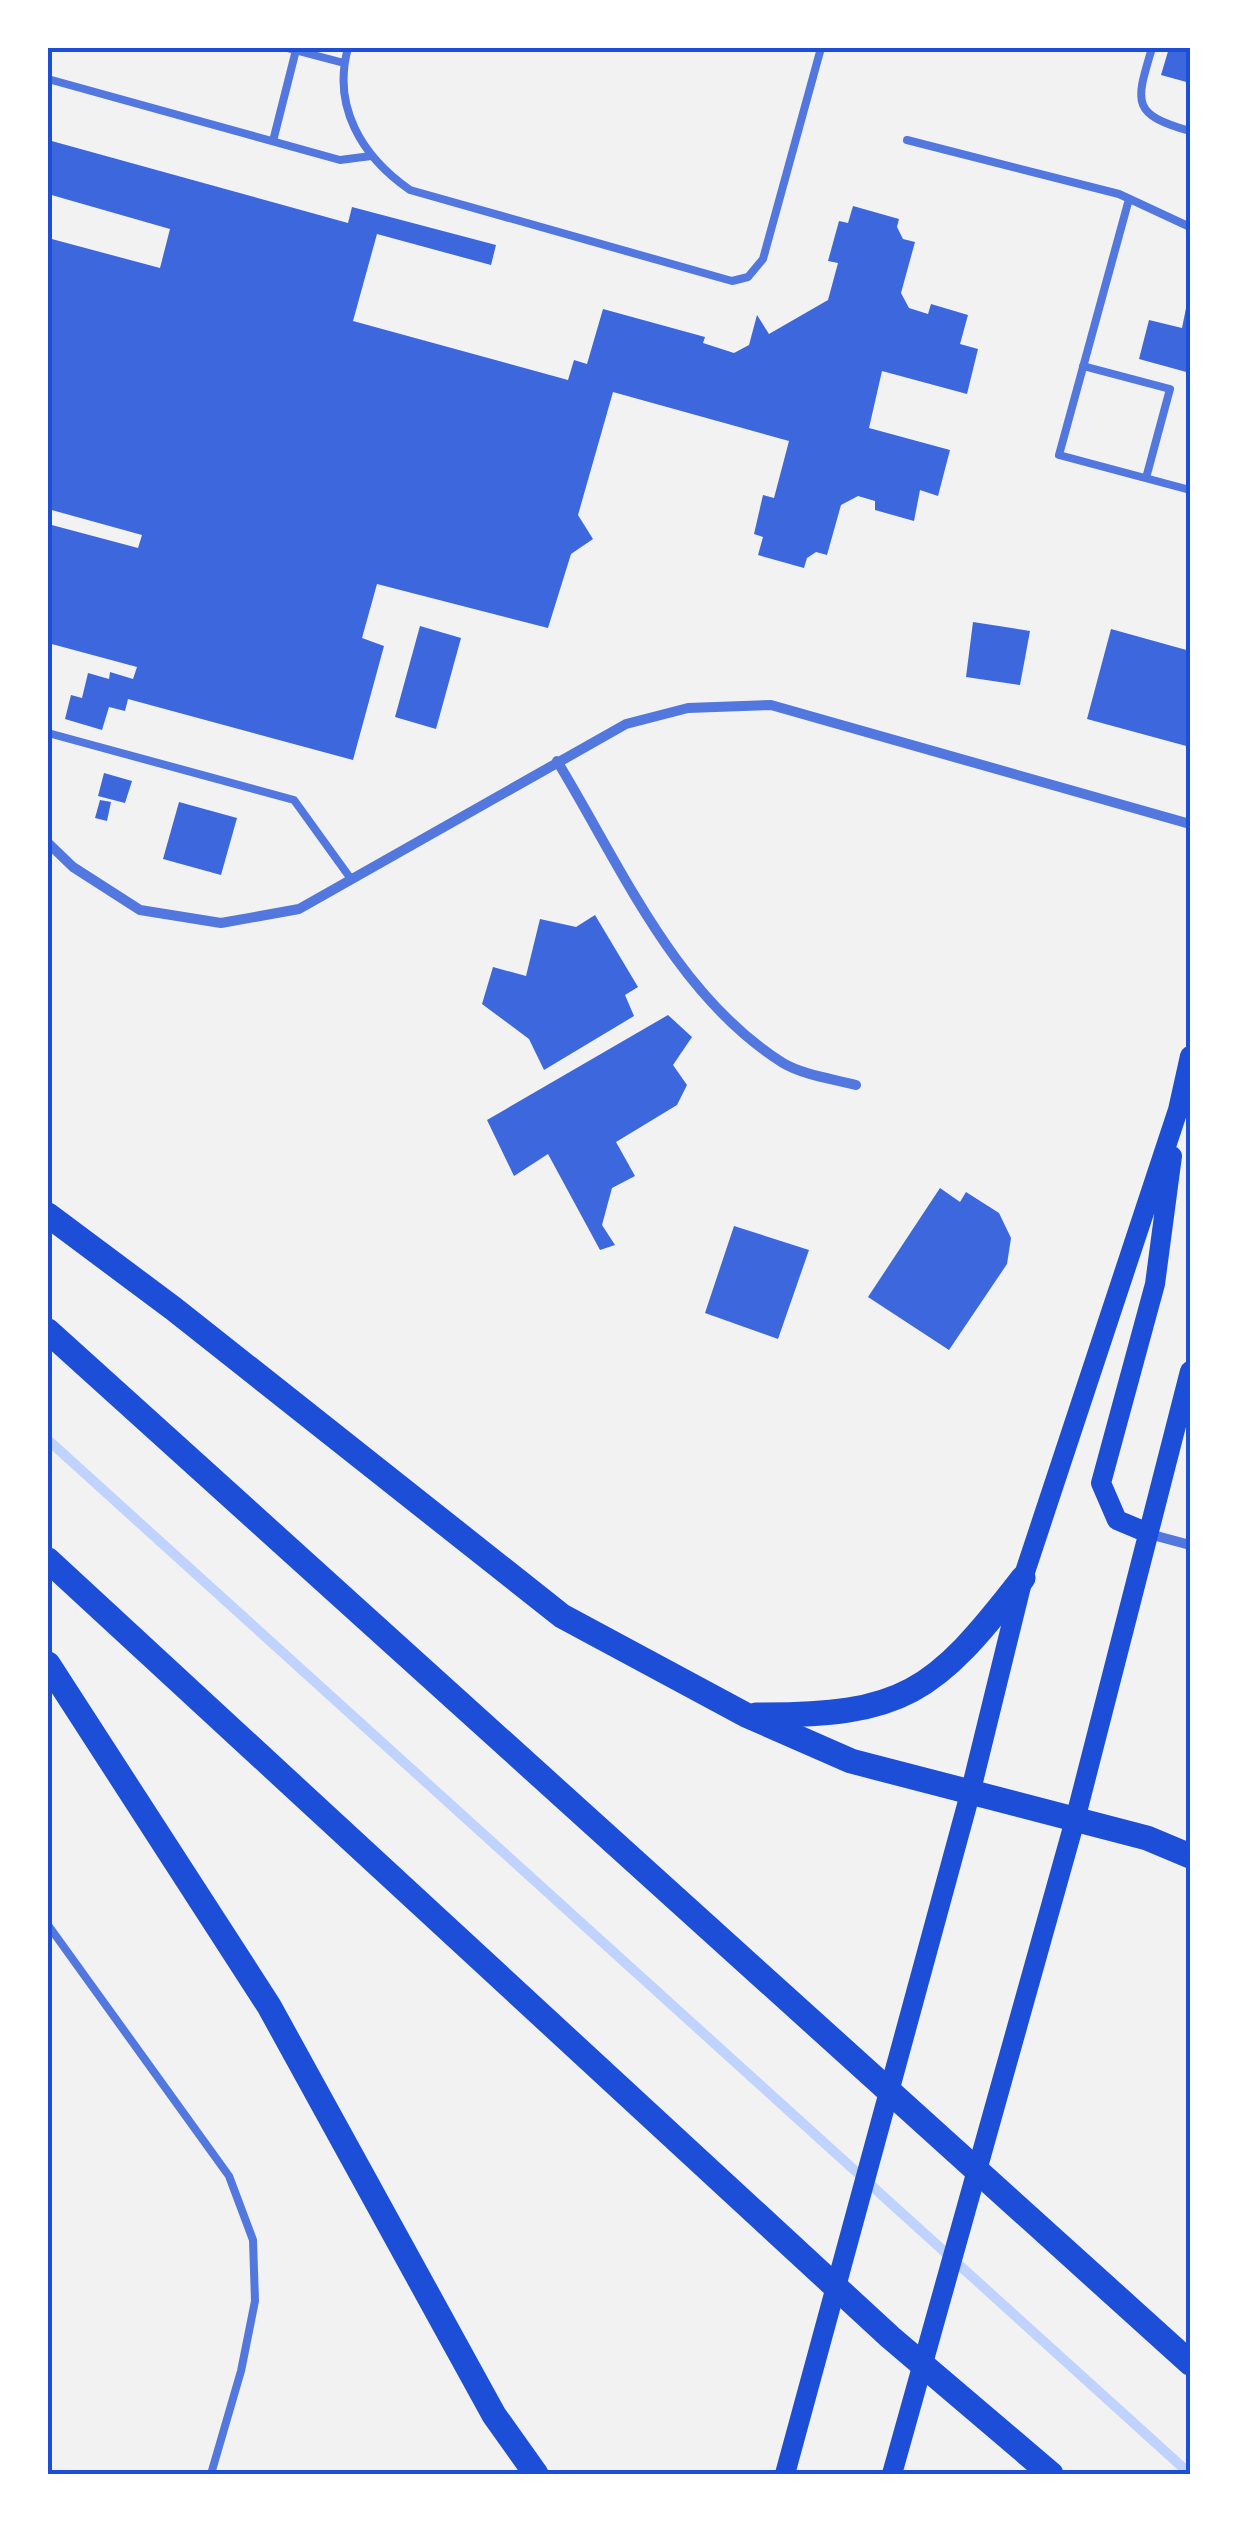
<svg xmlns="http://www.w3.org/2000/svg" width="1238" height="2522" font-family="'Open Sans',sans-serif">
  <rect width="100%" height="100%" fill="#f2f2f2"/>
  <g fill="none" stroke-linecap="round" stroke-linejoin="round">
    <path stroke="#bfd3fe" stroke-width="10" d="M48,1440L1190,2474"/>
  </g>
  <path fill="#3d67dc" d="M1169,48H1190V83L1161,75Z
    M48,140L348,223L352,207L496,245L491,265L377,234L353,321L568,380L574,360L587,364L603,309L705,337L703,343L734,353L749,345L757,315L769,334L828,300L838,263L828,261L839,221L848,223L853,206L899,219L897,227L903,239L915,242L901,293L909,308L928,314L931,304L968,315L960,344L978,349L967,394L882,371L869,428L950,450L938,496L920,490L914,521L875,510V501L858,496L841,505L827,555L816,552L807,558L804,568L758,555L763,537L754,534L763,495L774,498L789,441L613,392L578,515L593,539L571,554L548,628L377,584L362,638L384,646L353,760L128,699L125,711L109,707L102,730L65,719L71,695L82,698L88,673L109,679L110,672L133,679L137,667L48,643V524L138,548L142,535L48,509V238L160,268L170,229L48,194Z
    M1189,293L1190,373L1139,359L1149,320L1182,328Z
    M973,622L1030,631L1020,685L966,677Z
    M420,626L461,638L436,729L395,717Z
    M1111,629L1190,651V747L1087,719Z
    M104,773L132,781L125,803L98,796Z
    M100,800L111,802L107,821L95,818Z
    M179,802L237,818L221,875L163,859Z
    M595,915L638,987L625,995L634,1016L544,1070L529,1039L482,1004L493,967L526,976L540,919L576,927Z
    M668,1015L692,1037L673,1065L687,1085L677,1105L616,1142L635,1176L612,1188L602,1225L615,1245L600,1250L548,1154L514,1176L487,1120Z
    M940,1188L960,1202L966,1192L999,1213L1011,1238L1007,1264L949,1350L868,1297Z
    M734,1226L809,1250L778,1339L705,1313Z"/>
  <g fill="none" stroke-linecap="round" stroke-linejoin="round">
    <path stroke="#5277de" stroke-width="8" d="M287,48L344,63
      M348,48C332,106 361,156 410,190L732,281L748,277L763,259L821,48
      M1152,48C1136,102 1130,114 1190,131
      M48,79L340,160L371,156
      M907,140L1119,194L1190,227
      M273,141L296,50
      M1129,199L1059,455L1190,490
      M1083,366L1170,389L1146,478
      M48,733L294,800L351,879
      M48,1925L229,2176L253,2240L255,2301L241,2371L211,2474"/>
    <path stroke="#5277de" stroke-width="10" d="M557,761C621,866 675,995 783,1063C803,1075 834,1079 856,1085
      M48,843L73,867L140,910L221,923L299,909L626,724L688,708L771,705L1190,824
      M1149,1534L1190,1545"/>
    <path stroke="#1d4ed8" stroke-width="20" d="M1148,1533L1117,1520L1101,1483L1155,1284L1172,1156
      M785,2474L970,1794L1023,1578L1178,1110L1190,1056
      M892,2474L1075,1820L1190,1371"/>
    <path stroke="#1d4ed8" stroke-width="25" d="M48,1215L174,1309L562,1616L746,1715L851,1761L1147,1838L1190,1856
      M48,1331L1190,2363
      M48,1560L890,2337L1051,2474
      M48,1664L269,2006L494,2415L536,2474
      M756,1715C904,1716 934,1693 1023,1578"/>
  </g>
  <rect width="1238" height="2522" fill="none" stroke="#ffffff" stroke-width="100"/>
  <rect x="50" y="50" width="1138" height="2422" fill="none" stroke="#1d4ed8" stroke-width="4"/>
</svg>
